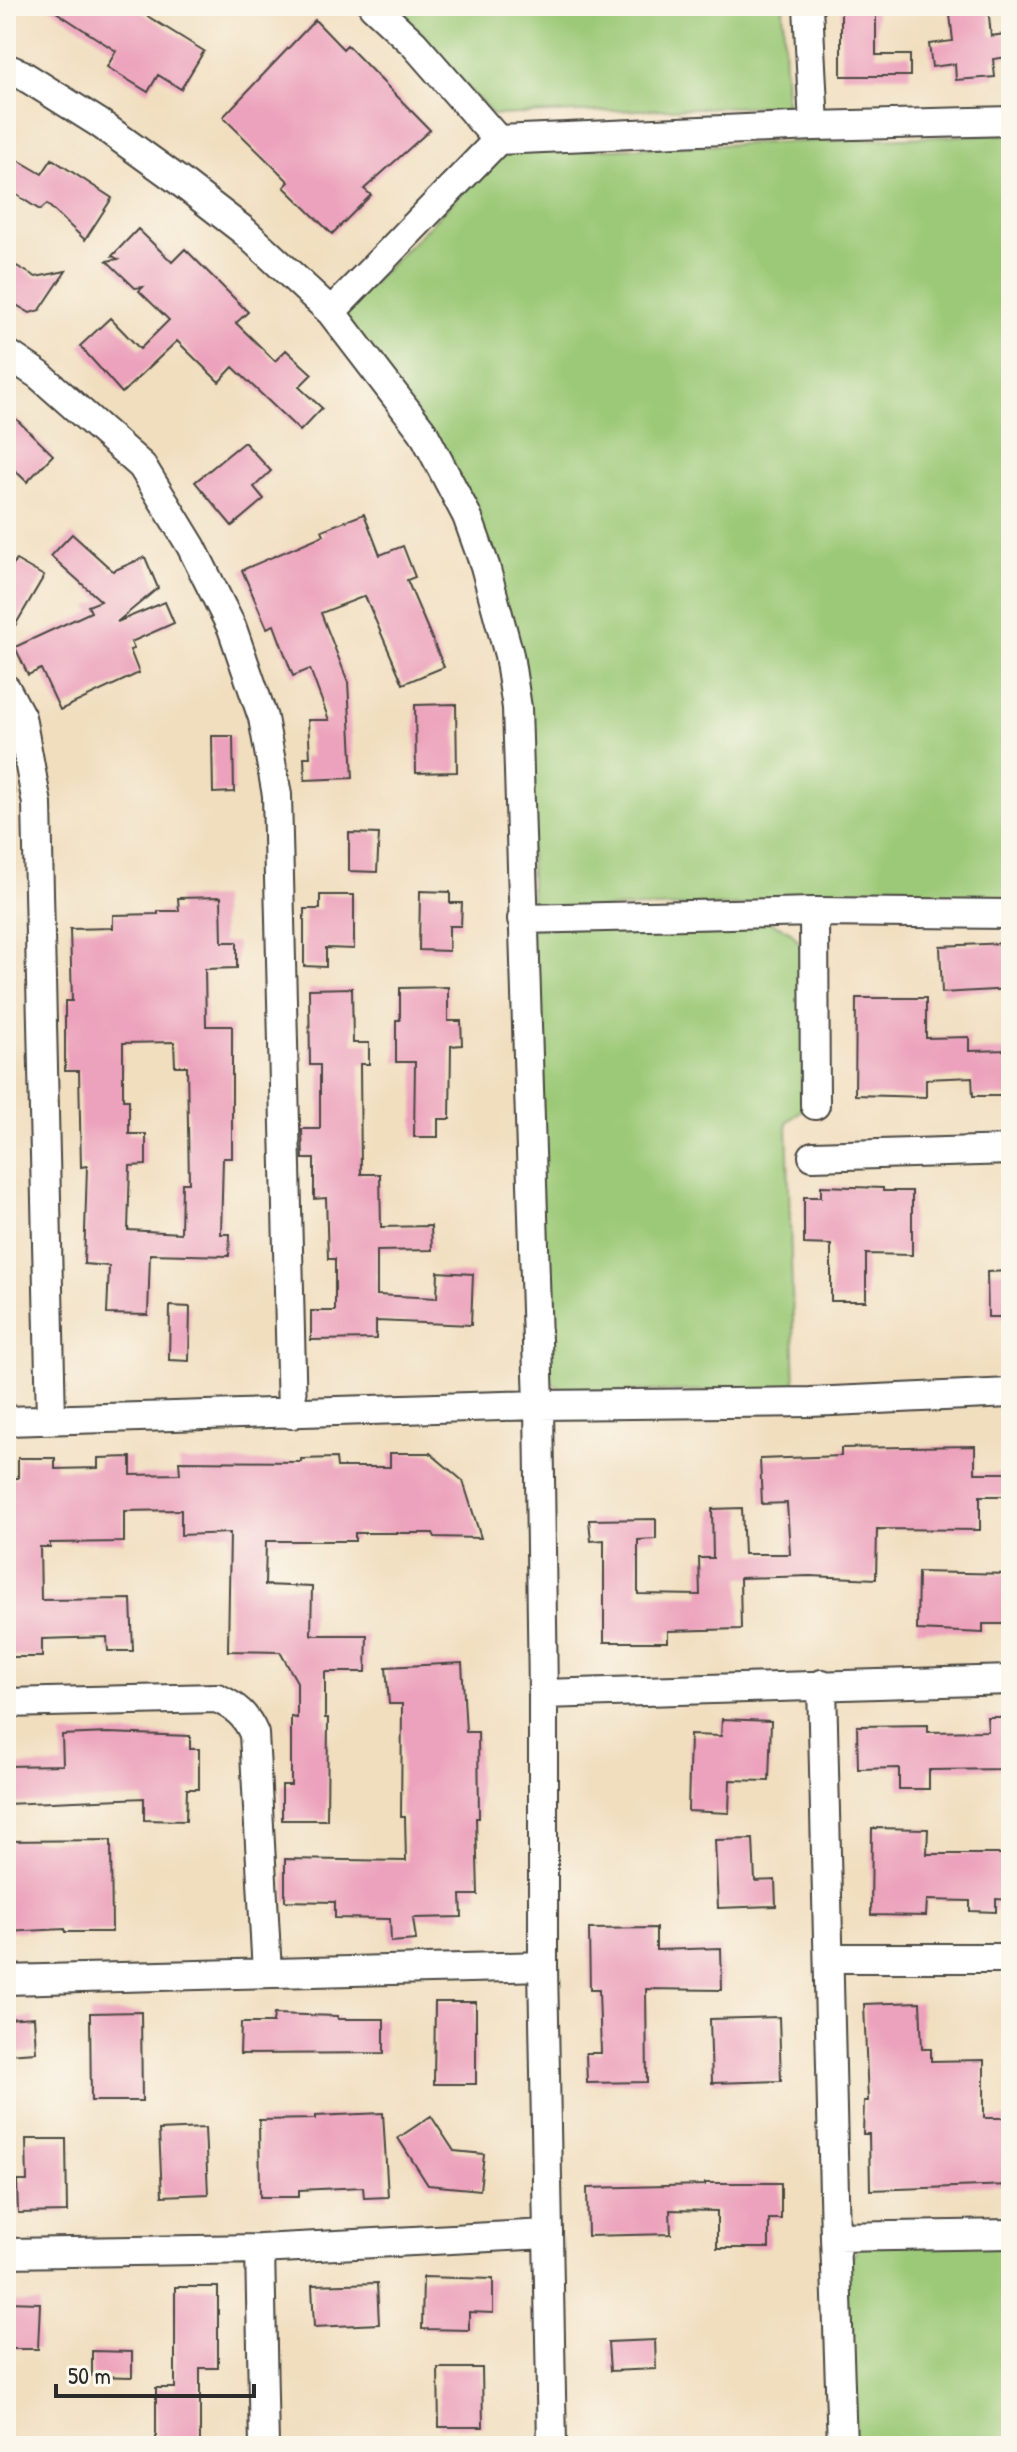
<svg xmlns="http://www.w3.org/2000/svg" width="1017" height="2452" font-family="'Patrick Hand',sans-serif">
  <rect width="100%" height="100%" fill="#fbf7ec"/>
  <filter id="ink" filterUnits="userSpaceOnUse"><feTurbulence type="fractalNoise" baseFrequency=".0125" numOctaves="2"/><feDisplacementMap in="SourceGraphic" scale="16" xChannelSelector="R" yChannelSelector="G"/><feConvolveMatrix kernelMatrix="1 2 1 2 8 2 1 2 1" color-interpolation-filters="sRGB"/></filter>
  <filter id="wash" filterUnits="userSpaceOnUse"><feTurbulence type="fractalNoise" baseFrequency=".006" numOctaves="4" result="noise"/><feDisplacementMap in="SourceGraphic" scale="32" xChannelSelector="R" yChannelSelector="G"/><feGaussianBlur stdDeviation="1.8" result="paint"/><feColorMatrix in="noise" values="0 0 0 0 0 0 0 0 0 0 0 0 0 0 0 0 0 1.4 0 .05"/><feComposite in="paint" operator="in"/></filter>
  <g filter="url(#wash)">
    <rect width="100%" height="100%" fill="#f1debf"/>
    <path fill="#9cc977" stroke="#647a51" stroke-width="2" d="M393,6H783L786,105L493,115Z
      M1011,134V901L532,909L524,708L473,514L343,313L501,153Z
      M6,734L18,797H6Z
      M768,921L791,932L809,953L810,1103L787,1122L795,1390L565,1392L545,1377L528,928Z
      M1011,2241V2446H851L844,2264L864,2243Z"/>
    <g id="blocks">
      <path fill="#eca2bc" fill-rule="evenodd" d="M47,6H131L204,51L181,89L158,75L148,92L107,67L116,51Z
        M841,6H876V55H910V76H841Z
        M949,6H988L991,36L1005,34L1008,57L993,59L995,77L956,80L955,64L932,67L929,44L953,41Z
        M315,20L343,49L347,45L430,130L364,189L371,195L332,234L284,187L289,182L223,117Z
        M6,153L42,174L52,159L112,198L85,240L47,204L40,210L6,188Z
        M138,229L172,262L185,249L248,312L236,323L275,361L286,350L312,374L299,387L322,408L300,431L233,367L219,382L177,341L122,393L80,346L110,318L140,349L169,320L139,291L143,287L135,288L107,261L118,259L112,256Z
        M6,260L36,277L66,271L40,310L30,313L6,299Z
        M6,409L53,455L27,482L6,462Z
        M244,442L271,471L254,487L264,499L232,526L195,482Z
        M364,514L380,555L403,546L415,577L407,580L444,667L403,684L365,596L321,613L348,682L353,778L305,780L304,757H310L308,720H329L310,669L293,676L274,625L267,628L242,570L324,535L322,530Z
        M72,534L113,571L145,557L158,588L117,622L165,602L174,623L131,642L134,649L130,650L139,673L60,710L41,669L28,675L15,647L91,612L88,606L101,601L51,556Z
        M16,560L44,576L6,641V577Z
        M456,704L457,772L416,773L415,705Z
        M212,736H233L234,792L213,793Z
        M349,833L379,834L377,872L349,871Z
        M420,891L450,892V903H462L461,926H449V951L419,950Z
        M320,895H354V949L326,948V967L304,966V909H320Z
        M221,897L222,942H237V968L205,969L206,1026H232V1158H223L221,1234H230L229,1256L150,1254L148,1315L107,1314L109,1266L84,1264L87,1166L81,1167L79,1071H65V1001H72L70,929L113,928V915L158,914V911H179L178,898ZM174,1042L175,1066H187L189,1183H182L181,1233L128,1230L130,1166L146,1165V1134H129V1100H123V1043Z
        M1006,943L1007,960H1011V989L942,993L940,946Z
        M448,987V1021H461L462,1045L451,1046L450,1119H438V1137H414L415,1062H396V1020H400V988Z
        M352,988L353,1043H369V1064H360L361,1174H380L381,1227L431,1226L432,1250L377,1251V1295L437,1298L438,1272L473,1274L471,1325L376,1321V1339L311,1340V1311H335V1259H328L326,1198L314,1199V1159H303L302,1129H320V1065H310L309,989Z
        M856,998H926V1038L969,1037V1051L1011,1050V1096H973L972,1077L926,1079V1097L855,1095Z
        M821,1186L883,1188V1191H912V1255L866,1254V1301H831V1245L804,1244V1197H821Z
        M1011,1271V1317H988L987,1272Z
        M170,1306L190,1307L189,1361L169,1360Z
        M975,1446V1473H1011V1496H980V1530L877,1529L876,1579L810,1576L740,1578L741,1629L668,1631V1642H604V1540L591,1541L589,1520L656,1519V1539L638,1540V1594L700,1595L699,1558H713L712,1509L742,1508L744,1554H790L787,1503L762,1504L760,1459L841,1456V1448Z
        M390,1453H430L463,1481L481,1538L435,1537L433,1533H355V1541H266L265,1585L312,1587L311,1635H367L366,1672H325V1718H328L327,1820H282V1785H291V1717L297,1718V1682L280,1652L228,1651L230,1533L181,1535V1510L124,1511V1542L50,1543V1547H40L41,1600L131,1599L133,1651H108L107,1637L42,1639V1657H6V1478H18V1458H55V1469L98,1468V1458L131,1457V1475L180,1474L179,1461L301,1462V1459L336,1458L337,1467H390Z
        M918,1572L1011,1574V1624H983V1633L917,1630Z
        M462,1663L466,1732H478L479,1818H476L478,1895H461L462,1917L413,1918L416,1940L391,1942L390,1919L335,1918V1902L285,1901V1859L406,1861L405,1817H401L402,1704H389L386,1667Z
        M987,1717H1011V1769L929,1770V1789H899V1768L858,1769L857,1726L928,1725V1732L988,1731Z
        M722,1719L771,1721L769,1781L730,1780L729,1813L688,1811L690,1735L721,1736Z
        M108,1733L190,1736V1749H199V1789H187L186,1821L144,1820V1798L6,1804V1766L63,1765L62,1735Z
        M872,1828L928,1829L927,1854H1011V1900L996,1899V1912L970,1911V1901L927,1900L926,1916L871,1915Z
        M753,1839L755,1881L775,1880L776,1906L718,1908L715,1840Z
        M111,1840L112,1932H65V1929L6,1932V1841Z
        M656,1928V1950L721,1948L722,1990L646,1989L647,2082L587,2083L586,2053H601L599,1990H590L589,1929Z
        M435,2002H476V2084H434Z
        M920,2002L922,2049H931V2061L984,2060V2118H1011V2185L870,2190L869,2134H863L864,2101H868L864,2004Z
        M141,2012L142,2101H91L90,2013Z
        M274,2014L337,2016L338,2019H384V2053L240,2054L241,2023H273Z
        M34,2017L36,2052L6,2054V2019Z
        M779,2017L781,2081L712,2083L710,2019Z
        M383,2113L388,2197L364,2198L363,2187L299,2190V2197H260L259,2120L315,2119V2116Z
        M431,2116L454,2151L484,2154L480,2190L428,2185L398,2138Z
        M205,2128L208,2194L162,2196L159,2130Z
        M26,2139H66L67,2212L18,2213L17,2181H27Z
        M705,2183H781V2219H769V2248H717V2211L670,2210L671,2234L588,2236L587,2188L705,2185Z
        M423,2277L493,2279V2313L469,2312V2330L422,2329Z
        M377,2283L379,2324L314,2327L312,2285Z
        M175,2287H218V2368H200V2446H156V2388H175Z
        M6,2302L40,2303L38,2349H6Z
        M655,2340L656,2369L610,2371L608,2342Z
        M92,2351L132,2352V2377L92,2376Z
        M438,2368H482L483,2427H439Z"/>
    </g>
  </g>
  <g filter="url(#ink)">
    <use href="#blocks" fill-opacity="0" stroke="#494641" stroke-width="2"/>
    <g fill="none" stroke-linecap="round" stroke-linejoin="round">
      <defs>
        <path id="street" d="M373,6L414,44L498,140
          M808,6L814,126
          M6,68L21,74L99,123L178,180L244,231L331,312L423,432L467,516L485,566L509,655L517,708L539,1405L543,1694V1966L552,2446
          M331,312L498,140L814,126L1011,121
          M6,353L39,375L142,466L191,546L232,628L263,718L277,795L292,1414
          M6,689L21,717L37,804L51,1419
          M814,912L815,1105
          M522,919L814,912L1011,914
          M813,1156L1011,1150
          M6,1421L539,1405L810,1402L1011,1393
          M822,1684L835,2237L842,2446
          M543,1694L1011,1680
          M6,1703L217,1698C236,1707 246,1715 254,1734L267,1973
          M829,1958H1011
          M6,1980L543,1966
          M835,2237L1011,2234
          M6,2253L260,2249
          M264,2446L260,2249L547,2234"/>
      </defs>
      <use href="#street" stroke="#494641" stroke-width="32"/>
      <use href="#street" stroke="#fff" stroke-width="28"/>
    </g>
  </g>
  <rect width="1017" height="2452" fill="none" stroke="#fbf7ec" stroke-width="32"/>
  <path d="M56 2384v12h198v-12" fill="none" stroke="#2b2b2b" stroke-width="4"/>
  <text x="68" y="2384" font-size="24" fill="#2b2b2b" stroke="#fbf7ec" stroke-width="6" paint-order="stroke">50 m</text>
</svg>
